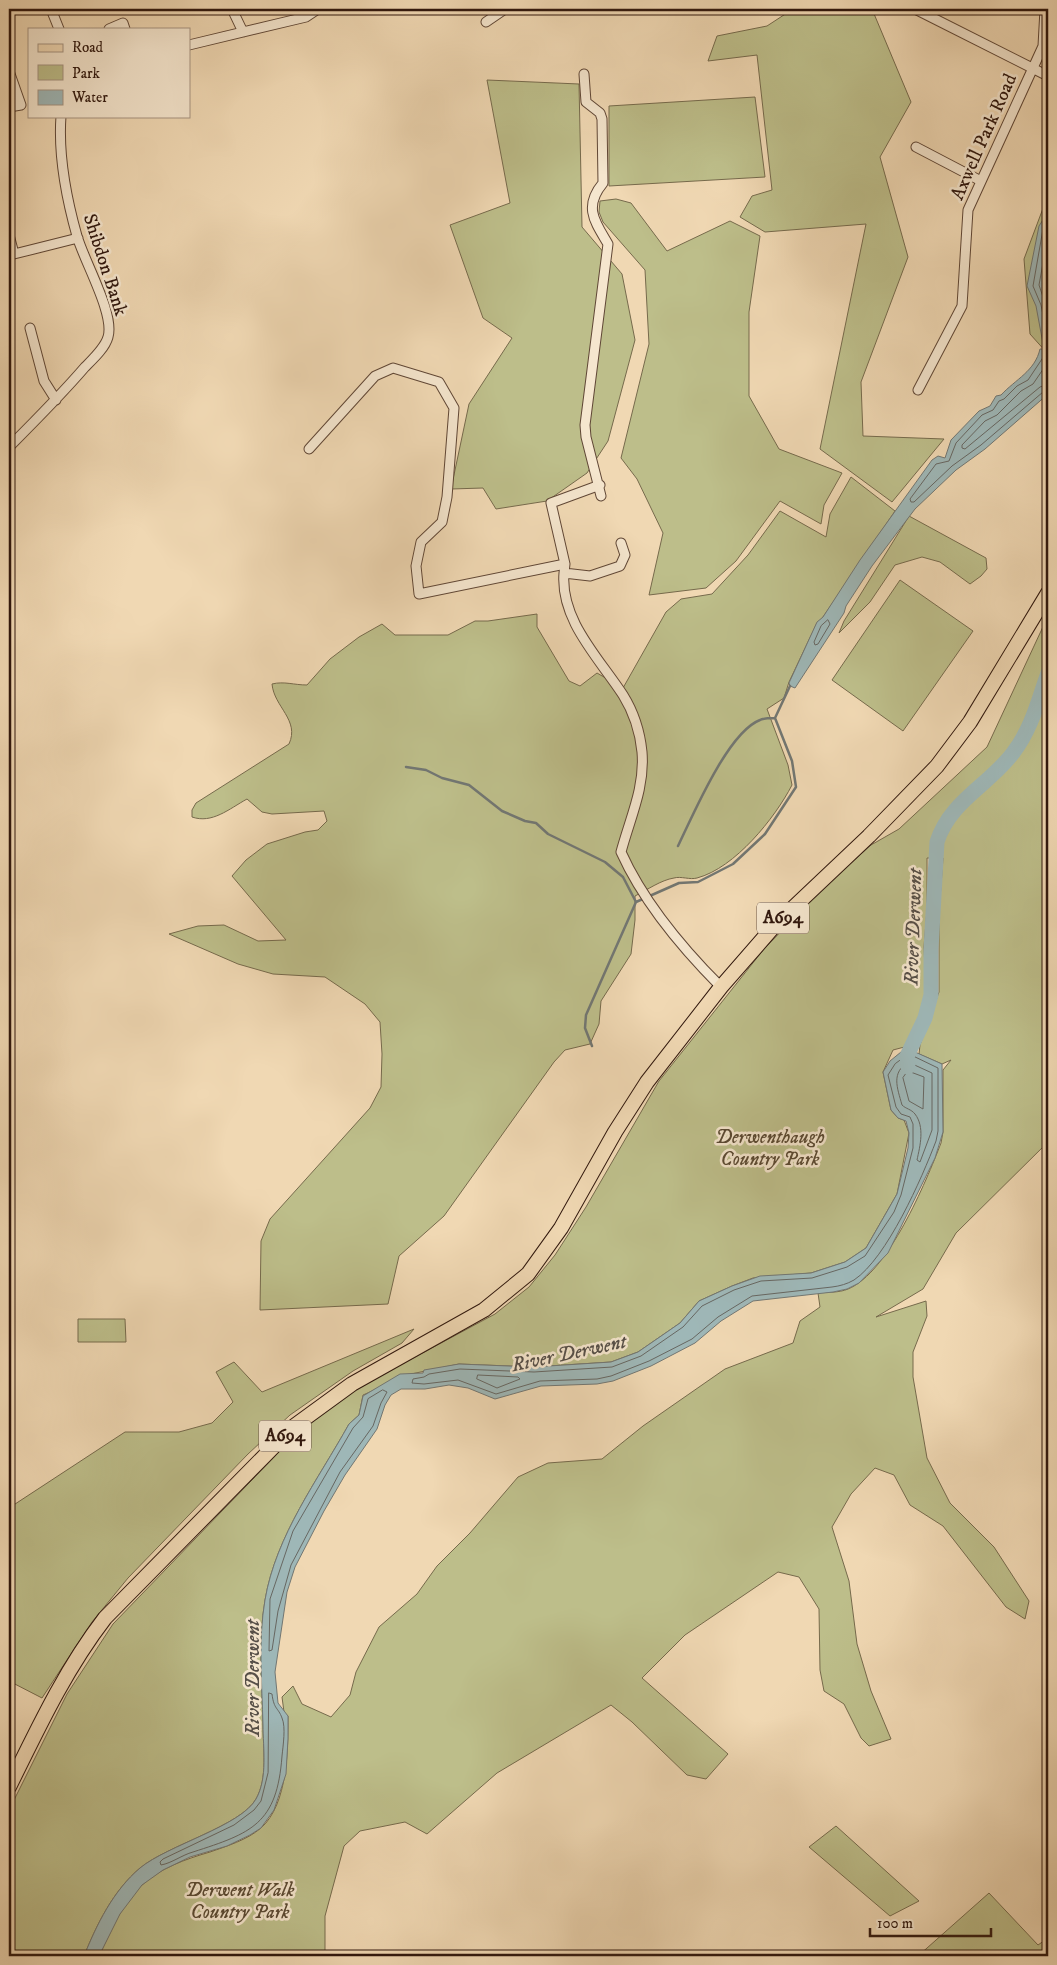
<svg xmlns="http://www.w3.org/2000/svg" width="1057" height="1965" font-family="'IM FELL DW Pica',serif">
  <rect width="100%" height="100%" fill="#f0d8b3"/>
  <filter id="stains"><feTurbulence type="fractalNoise" baseFrequency=".004" numOctaves="4"/><feColorMatrix values="0 0 0 0 .2 0 0 0 0 .09 0 0 0 0 .02 0 0 0 .5 -.17"/></filter>
  <radialGradient id="worn" r=".72"><stop offset=".6" stop-color="#630" stop-opacity="0"/><stop offset="1" stop-color="#630" stop-opacity=".3"/></radialGradient>
  <path fill="#bdbe8a" stroke="#766a4c" d="M793,9H872L911,102L880,157L908,257L861,382L863,436L944,439L892,502L820,449L866,224L765,232L740,217L752,196L772,190L757,55L708,61L717,36L767,26Z
    M487,80L579,84L582,227L622,274L635,340L608,441L587,473L547,501L496,509L483,488L451,489L469,404L512,338L483,318L450,225L510,203Z
    M755,97L765,177L609,186V106Z
    M1048,195V354L1030,334L1024,259Z
    M616,199L631,203L667,251L730,221L760,236L749,312V396L779,449L842,473L824,505L821,524L780,501L736,561L706,588L649,595L663,533L637,479L621,458L649,344L645,270L603,222L599,212L600,201Z
    M851,477L895,511L823,617L817,623L789,682L784,698L767,709L788,765L792,785C775,818 735,868 697,878C690,880 681,876 674,878C661,880 647,890 635,896V920L631,954L601,1001L599,1024L590,1044L565,1050L554,1062L444,1216L399,1256L388,1304L260,1310L261,1241L270,1219L370,1108L381,1087L382,1054L380,1022L365,1004L325,977L273,974L238,964L169,934L198,926L224,925L258,941L286,940L232,876L246,860L267,844L305,832L318,830L327,821L324,811L272,814L262,812L247,799C229,809 212,824 192,817V810L196,803L289,744C300,720 274,707 272,684C284,681 294,685 307,685L330,659L359,637L382,624L395,635H448L475,621H488L537,614V627L569,681L580,686L597,673L623,688L666,612L681,599L712,594L748,555L780,511L826,537L830,514Z
    M909,516L986,558L987,569L981,576L970,584L940,562L922,557L895,565L870,602L839,633L844,621Z
    M900,580L973,631L903,731L832,680Z
    M1048,616V1142L956,1233L923,1289L876,1317L926,1301L927,1316L913,1352V1377L927,1458L950,1503L994,1547L1029,1601L1025,1619L1006,1607L943,1526L910,1505L894,1475L875,1468L851,1494L832,1527L849,1581L857,1644L871,1691L891,1739L869,1746L861,1738L844,1704L824,1691L820,1670L819,1609L799,1577L778,1572L685,1635L642,1678L728,1754L706,1779L687,1775L632,1722L611,1705L497,1773L427,1834L405,1822L360,1831L344,1846L325,1916V1956H99C111,1932 121,1904 142,1885C160,1868 186,1859 210,1852C227,1846 247,1840 261,1828C288,1804 288,1749 288,1716L284,1712L282,1697L293,1686L302,1704L331,1717L350,1695L356,1672L379,1627L417,1594L437,1566L470,1533L518,1477L548,1463L602,1459L643,1426L725,1369L793,1343L800,1321L820,1307L818,1293C827,1292 839,1293 848,1289C888,1273 926,1182 941,1143L943,1132V1070L951,1060L942,1064L919,1054L920,1045L939,992V912L943,858H927V910L924,947L926,992L912,1045L893,1050L883,1072L891,1110L898,1118L904,1120L909,1133L897,1194L866,1248L845,1262L811,1273L753,1278L732,1286L699,1301L680,1323L638,1352L611,1362L533,1367L459,1364L411,1374L363,1395L359,1415L349,1424C318,1480 276,1535 265,1600C258,1640 262,1684 263,1725C263,1748 268,1778 256,1799C241,1826 168,1845 140,1868C113,1891 97,1924 84,1956H9V1810L67,1694L113,1624L304,1426L346,1394L495,1314L529,1287L555,1255L586,1207L659,1081L764,949L826,885L871,845L899,829L987,747Z
    M78,1319H125L126,1342H78Z
    M414,1329L402,1343L353,1371L290,1415L248,1454L128,1578L92,1622L42,1698L9,1681V1508L125,1432H179L212,1423L233,1402L216,1372L234,1362L262,1392Z
    M836,1826L919,1901L890,1916L809,1847Z
    M989,1893L1038,1945L1048,1938V1956H918Z"/>
  <path fill="#9eb7b7" stroke="#727773" d="M1048,212V394L985,449L956,470L915,509L872,566L846,606L844,613L795,688L790,686L789,683L817,622L823,617L860,560L932,460L938,456L945,458L951,440L979,411L990,406L996,396L1001,395C1016,379 1035,371 1040,349H1044L1036,306L1027,286L1039,226Z
    M913,1047L915,1052L942,1064L943,1132L935,1158L888,1253L859,1283L847,1289L833,1292L753,1301L721,1321L695,1343L651,1366L613,1381L597,1384L541,1386L495,1399L468,1388L449,1385L425,1389H401L391,1395L385,1405L377,1429L345,1475L324,1511L295,1567L287,1592L275,1672L278,1703L288,1716V1739L286,1774L274,1810L261,1828L250,1835L227,1846L190,1857L163,1870L142,1885L120,1914L99,1956H84C97,1924 113,1891 140,1868C168,1845 241,1826 256,1799C268,1778 263,1748 263,1725C262,1684 258,1640 265,1600C276,1535 318,1480 349,1424L359,1415L363,1396L400,1374L423,1373L424,1370L459,1364L533,1367L611,1362L638,1352L680,1323L699,1301L732,1286L760,1276L811,1273L845,1262L866,1248L897,1194L908,1148L909,1133L906,1121L898,1118L891,1110L883,1072L890,1061L901,1052Z"/>
  <g fill="none" stroke-linecap="round" stroke-linejoin="round">
    <path stroke="#676762" stroke-width="1" d="M1048,221L1043,229L1033,286L1041,305L1048,340
      M1048,236L1039,285L1048,312
      M1048,350L1028,380L1017,386L1004,399L999,401L993,410L982,415L956,443L949,461L936,464L910,499L911,502H914L952,466L981,445L1043,392L1048,391
      M1048,362L1033,384L1021,391L997,415L985,421L962,445V448L965,449L1040,387L1048,384
      M828,620L830,624L818,644L815,645L814,642L821,626Z
      M909,1054L938,1068V1131L936,1141C922,1178 887,1258 854,1280C847,1284 840,1286 832,1287L752,1296L718,1317L692,1339L649,1361L611,1376L597,1379L540,1381L496,1394L458,1380L424,1384L412,1383L413,1379L424,1377L429,1374L460,1369L534,1372L612,1367L641,1356L683,1327L702,1306L734,1290L761,1281L812,1278L847,1267L865,1256L894,1212L901,1195L913,1148V1124L910,1117L901,1114L896,1107L888,1075L895,1064Z
      M908,1062L932,1073V1130L920,1162L917,1160C920,1146 925,1127 915,1114C911,1109 906,1109 902,1105C897,1087 891,1073 908,1062Z
      M908,1071L924,1077L923,1109L909,1101L903,1078Z
      M478,1375L518,1377L520,1379L497,1388L477,1379Z
      M383,1390L387,1392L381,1403L373,1426L340,1472L291,1565L278,1611L272,1650L269,1651L270,1599L293,1531L353,1428L363,1417L368,1399Z
      M269,1693L272,1694C274,1710 278,1707 282,1718C286,1727 283,1746 282,1756C277,1824 252,1833 193,1852C182,1855 172,1863 161,1865L160,1862L163,1859L234,1825L254,1810L261,1801L268,1773Z"/>
    <path stroke="#727773" stroke-width="2.5" d="M406,767L426,770L442,778L469,785L502,811L525,821L536,823L548,834L605,862L623,877L636,902
      M678,846C693,815 728,732 760,720C764,718 771,718 775,718
      M592,1046L585,1028L586,1015L636,902L679,883L698,882L733,864L765,834L796,787L792,761L775,718L790,686"/>
    <path stroke="#9eb7b7" stroke-width="15" d="M908,1067L907,1056L925,1018L931,995V949L937,842C949,802 989,785 1013,753C1032,728 1038,701 1048,673"/>
    <defs>
      <path id="minor" d="M51,9L59,29
        M232,9L243,32
        M915,9L1048,76
        M486,22L505,9
        M109,29L123,23L125,29
        M189,45L306,17L318,9
        M9,71L21,105L9,107
        M584,74L586,102L600,113L602,119L603,183C583,207 595,222 608,244L585,425L586,437L601,496
        M916,147L981,181
        M9,235L14,254L78,238
        M30,328L44,381L56,400
        M918,390L962,306L968,210L1043,46L1045,9
        M9,447C35,421 61,395 85,367C93,359 105,348 108,337C115,314 84,261 77,236C66,197 58,157 61,116
        M309,449L375,376L393,368L439,382L454,408L447,497L442,522L421,542L416,566L419,594L565,564L564,573
        M621,543L625,555L620,566L590,576L564,573C560,620 599,658 623,695C633,711 640,732 642,752C645,788 630,818 621,852C644,903 682,948 721,987
        M565,564L551,503L600,485"/>
      <path id="primary" d="M9,1787C38,1728 65,1670 105,1618L293,1427L352,1384L484,1310L528,1274L561,1228L615,1132L647,1082L721,987L776,924L869,836L937,766L970,722L1048,593"/>
    </defs>
    <use href="#minor" stroke="#604736" stroke-width="11"/>
    <use href="#primary" stroke="#30170d" stroke-width="16"/>
    <use href="#minor" stroke="#f5e6ce" stroke-width="9"/>
    <use href="#primary" stroke="#f0d8b3" stroke-width="14"/>
  </g>
  <g text-anchor="middle" dominant-baseline="central" stroke-width="5" stroke-linejoin="round" paint-order="stroke">
    <g fill="#f5e6ce" stroke="#6b5547" stroke-width="1">
      <rect x="757" y="902.5" width="52" height="31" rx="4"/>
      <rect x="259" y="1420.5" width="52" height="31" rx="4"/>
    </g>
    <g font-size="18" font-weight="bold" fill="#30170d">
      <text x="783" y="918">A694</text>
      <text x="285" y="1436">A694</text>
    </g>
    <g font-size="19" fill="#30170d" stroke="#f5e6ce">
      <text transform="translate(984 137) rotate(-66)">Axwell Park Road</text>
      <text transform="translate(105 265) rotate(72)">Shibdon Bank</text>
    </g>
    <g font-size="19" font-style="italic" fill="#5a4932" stroke="#f5e6ce">
      <text x="770" y="1137">Derwenthaugh<tspan x="770" dy="22">Country Park</tspan></text>
      <text x="240" y="1890">Derwent Walk<tspan x="240" dy="22">Country Park</tspan></text>
    </g>
    <g font-size="20" font-style="italic" fill="#564f48" stroke="#f5e6ce">
      <text transform="translate(914 927) rotate(-88)">River Derwent</text>
      <text transform="translate(569 1354) rotate(-12)">River Derwent</text>
      <text transform="translate(253 1678) rotate(-90)">River Derwent</text>
    </g>
  </g>
  <rect width="1057" height="1965" fill="none" stroke="#f0d8b3" stroke-width="30"/>
  <rect x="10" y="10" width="1037" height="1945" fill="none" stroke="#30170d" stroke-width="2.5"/>
  <rect x="15" y="15" width="1027" height="1935" fill="none" stroke="#30170d"/>
  <rect x="28" y="28" width="162" height="90" fill="#f5e6ce" stroke="#a69381"/>
  <rect x="38" y="44" width="25" height="8" fill="#f0d8b3" stroke="#a69381"/>
  <text x="72" y="52" font-size="15" fill="#30170d">Road</text>
  <rect x="38" y="65" width="25" height="15" fill="#bdbe8a" stroke="#a69381"/>
  <text x="72" y="78" font-size="15" fill="#30170d">Park</text>
  <rect x="38" y="90" width="25" height="15" fill="#9eb7b7" stroke="#a69381"/>
  <text x="72" y="102" font-size="15" fill="#30170d">Water</text>
  <path d="M870 1928v8h121v-8" fill="none" stroke="#30170d" stroke-width="2.5"/>
  <text x="877" y="1928" font-size="15" fill="#30170d" stroke="#f5e6ce" stroke-width="4" paint-order="stroke">100 m</text>
  <rect width="100%" height="100%" filter="url(#stains)"/>
  <rect width="100%" height="100%" fill="url(#worn)"/>
</svg>
